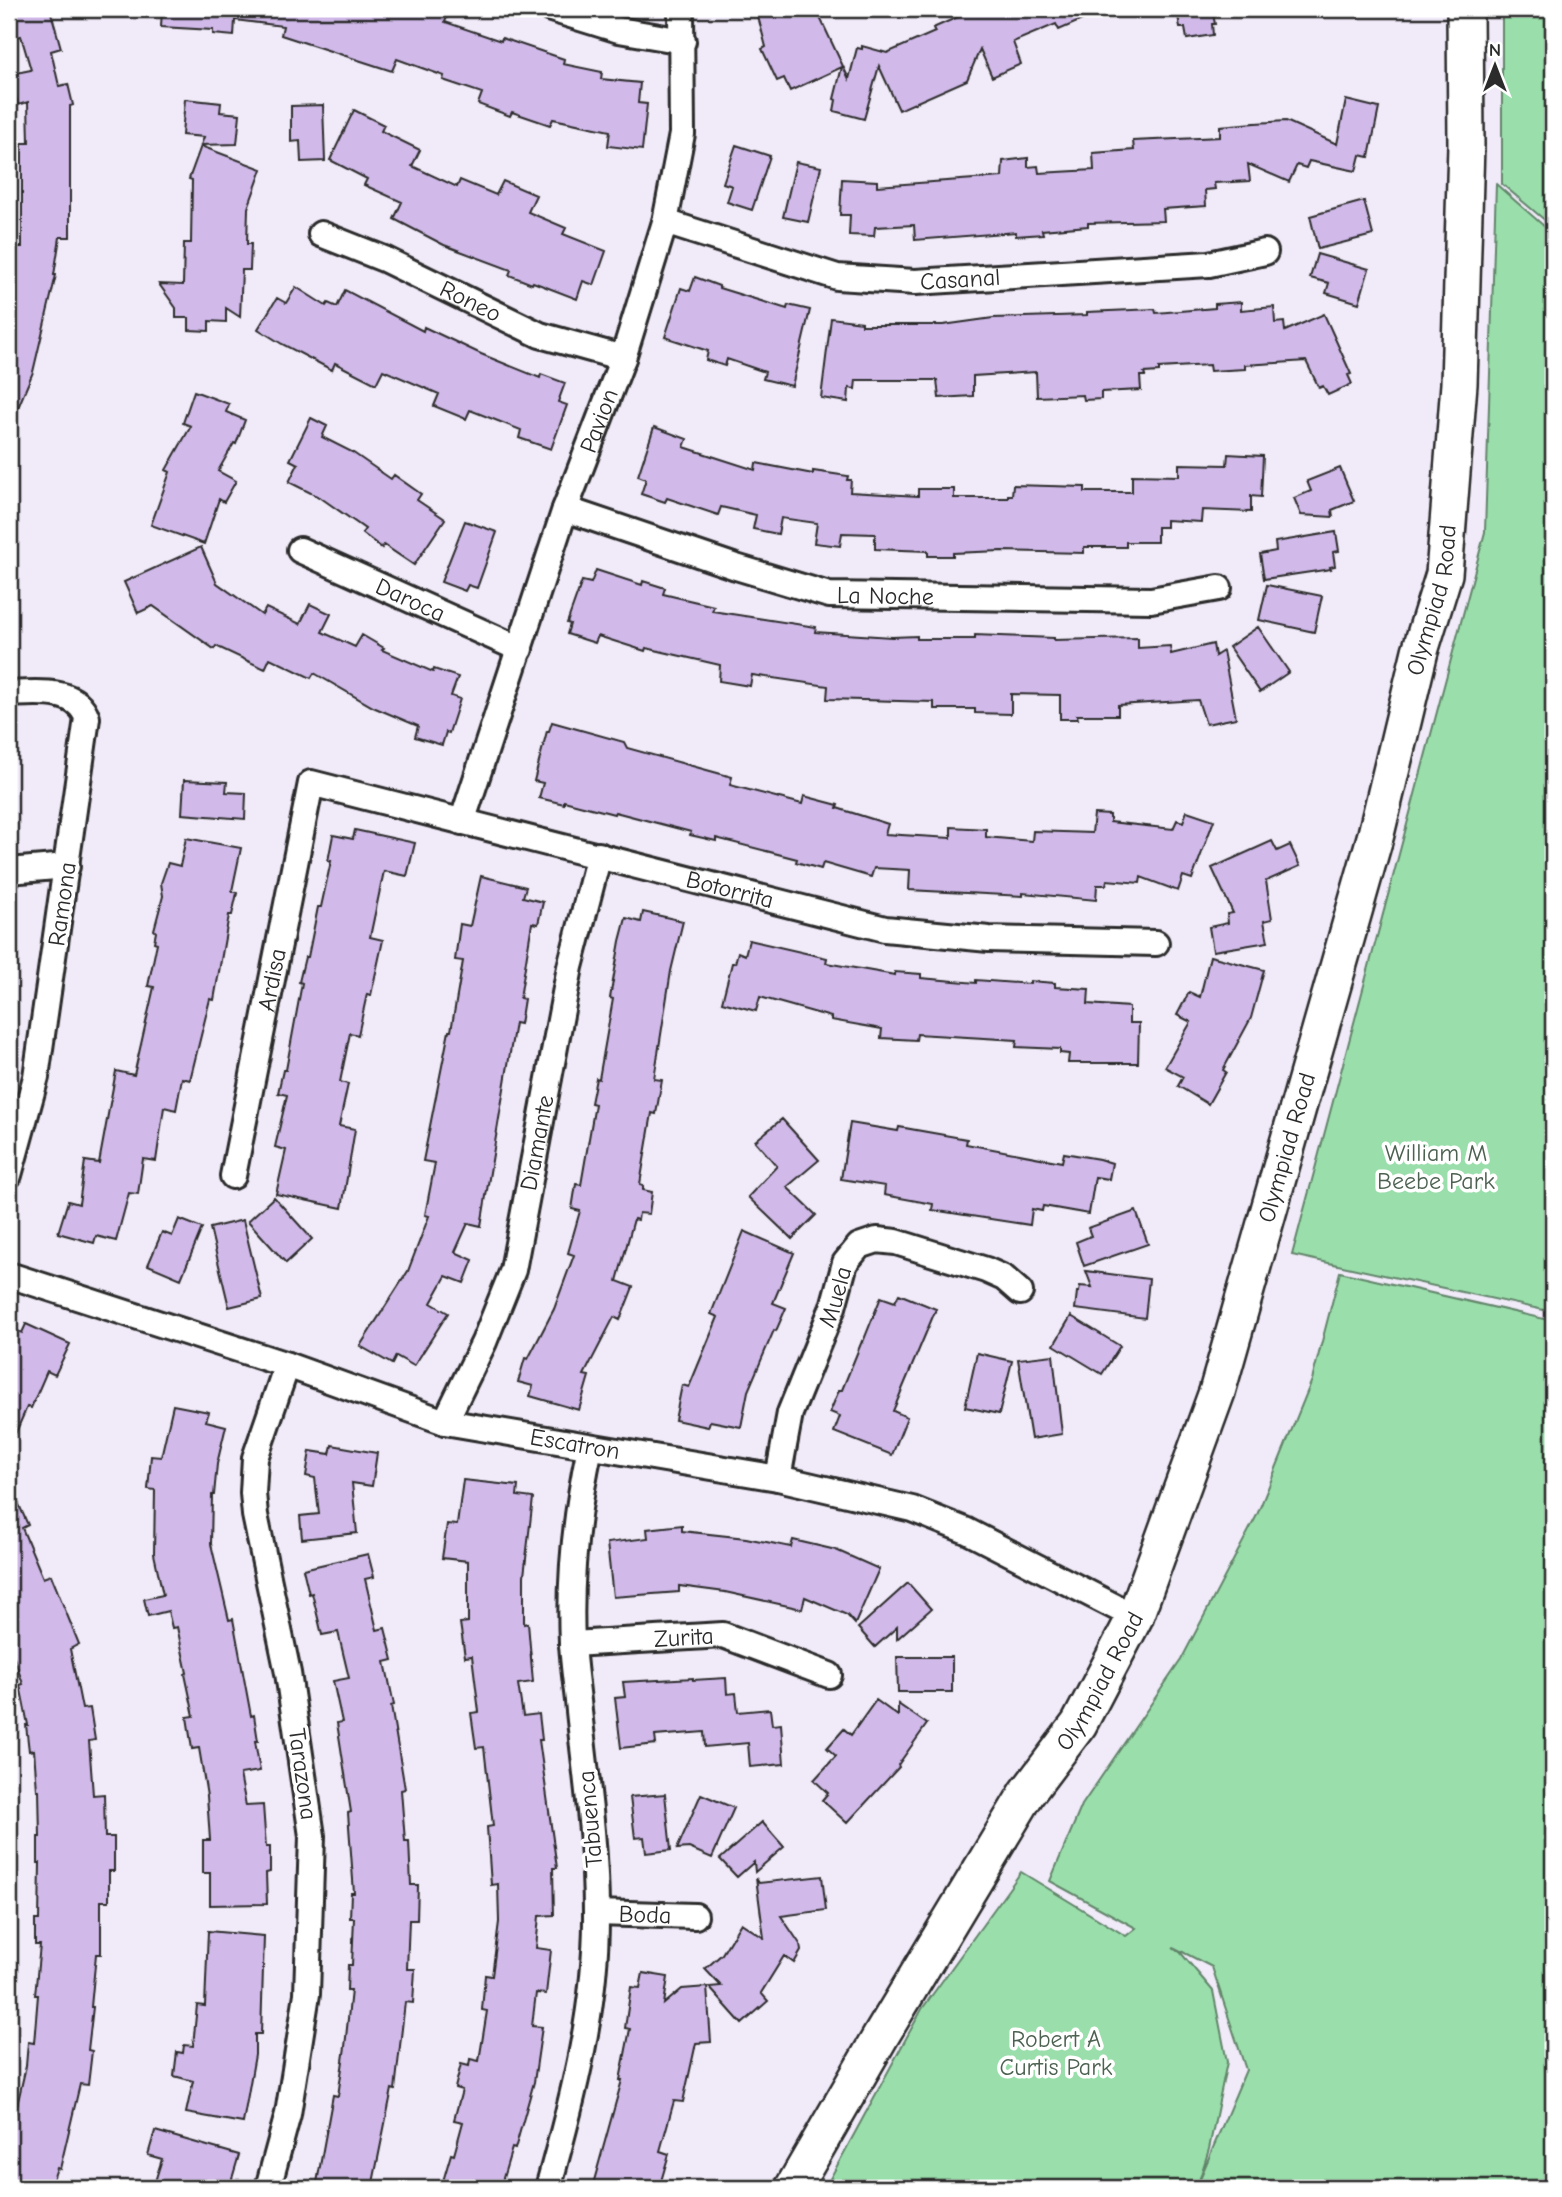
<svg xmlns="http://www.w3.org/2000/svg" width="1562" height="2197" font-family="'Comic Neue',sans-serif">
  <rect width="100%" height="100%" fill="#f1eaf9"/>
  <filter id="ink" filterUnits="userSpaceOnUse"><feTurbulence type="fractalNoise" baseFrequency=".0143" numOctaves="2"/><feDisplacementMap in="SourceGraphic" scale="14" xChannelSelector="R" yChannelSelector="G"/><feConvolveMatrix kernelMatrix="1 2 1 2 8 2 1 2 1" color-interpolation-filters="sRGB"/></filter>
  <g filter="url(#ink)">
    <path fill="#9adfab" stroke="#62856b" stroke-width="2" fill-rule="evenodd" d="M1502,9H1553V227L1502,184Z
      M1496,184L1553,234V1312L1292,1255L1485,532Z
      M1340,1272L1553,1321V2188H825L922,2009L1021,1872L1126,1936L1136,1928L1050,1881L1082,1805L1181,1660L1257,1515L1312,1380ZM1173,1947L1212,1967L1246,2070L1199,2181L1209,2149L1227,2062L1213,1991L1181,1953Z"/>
    <path fill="#d1baea" stroke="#2b2b2b" stroke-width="2" d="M31,9H50L61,48L51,51L59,86L68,84L73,105L70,106V237H60L54,275H56L33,372L9,429V282L14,247H22V143H29L28,102L18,105L11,74L31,70L21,36L9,39V15Z
      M162,9H424L447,17L445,22L501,41L502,38L564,59L563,64L602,72L601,79L640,83L638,103L647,104L642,150L608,146L610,131L553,119L550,125L512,112L510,116L478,104L482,93L443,80L444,76L397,59L392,71L281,35L283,26L235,20L234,36L213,34V30L161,27Z
      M756,9H816L849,79L857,48L862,49V46L887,53L935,32L933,28L976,9H1107L1059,30L1056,24L1013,42L1021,64L992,77L980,49L967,80L899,110L879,66L864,119L834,111L836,100L834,99L842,67L790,91L784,78L777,81L762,49L766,47Z
      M1177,9H1212L1215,24H1212L1213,35L1187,39L1185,28H1180Z
      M185,99L221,103L220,112L240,114L237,144L201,145L204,137L182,135Z
      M1346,100L1379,108L1369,157L1360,155L1356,171L1309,161L1306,168L1297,165L1289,182L1248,164L1250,181L1214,183L1215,189L1205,190L1206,206L1163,209L1164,221L1088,223V226L1042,230L1043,234L1016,236V232L915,240L914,225L875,227L874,236L849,235L850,215H840L842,179L877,181V186L1002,177L1003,161L1028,158V167L1038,166L1039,173L1094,170L1093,153L1134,150L1133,141L1220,137V126L1255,123L1286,121L1337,144Z
      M323,105L325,161L301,162L300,141L291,142V106Z
      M354,110L384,125L381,131L420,150L412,166L457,187L460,180L496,195L503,181L536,195L528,212L566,228L563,234L606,251L594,285L583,281L577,299L533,282L532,284L509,275L511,270L444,245L394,219L402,202L364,185L367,179L330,160Z
      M736,145L770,156L752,210L727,202L732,186L723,183Z
      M201,146L262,169L248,208L247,244H251L250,270H242L240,317L226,308V322L209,321V331L189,330V318H176V308L159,284L183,285L184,243H191L192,180L189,179Z
      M796,162L821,167L808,222L783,217Z
      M1364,201L1373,235L1318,249L1310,216Z
      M1317,254L1369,269L1359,303L1326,293L1329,283L1310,278Z
      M695,277L719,286V288L787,309L788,305L810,310L792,386L763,379L765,372L727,359L725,366L706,360L708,351L665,337L681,288L690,291Z
      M296,287L326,306L328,303L337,307L345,290L423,331L424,327L481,354L540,378L541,374L565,383L558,402L567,405L551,449L519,438L521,430L470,410L466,419L434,406L439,394L383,370L376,384L335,363L332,370L282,344L258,329L277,298L286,303Z
      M1241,302V310L1274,307L1275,323L1284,322L1285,331L1324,314L1351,374L1348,375L1352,384L1328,395L1323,386L1319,388L1306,361L1245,365V369L1210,371L1209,365L1159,368V372L1144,373L1145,376H1140L1141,390L1101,392V399L1084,400L1083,395L1037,397L1036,372L973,376V396L939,398L937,380H856L855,389L849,388L848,402L821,398L831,318L862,322V325H943L993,318L1087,315V312L1155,309L1156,313L1215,308V304Z
      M194,391L229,404L226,412L245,420L236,444L234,443L218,471L236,481L224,502L219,499L204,544L151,525L170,472L166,470L191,426L183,423Z
      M311,418L327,426L322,437L352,452L391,479L394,475L421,494L417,500L445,519L414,565L384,545L382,548L362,533L365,529L321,498L289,482L298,464L290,460Z
      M654,427L687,439L684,447L755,470L756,463L813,474V471L848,476L847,480H851L850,492L918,496V489H954V498H1008V495H1012L1013,485L1085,487V492H1132V475L1179,476V464L1227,465L1228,454L1263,456L1261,497L1251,496V512L1202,510L1201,522L1166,520V527H1157V542H1126V547H1084V553L1001,551L953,553V556H928V551L875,549V534L842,533L840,546L814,543L817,523L781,518L778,534L753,529L756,515L721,507L718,515L667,498L665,502L641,494L646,479L638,476Z
      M1340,468L1354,501L1332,510L1333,517L1301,515L1294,498L1311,491L1307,481Z
      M465,521L497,532L477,588L468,585L465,591L441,582Z
      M1336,532L1339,551L1333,552L1335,566L1330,567L1331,569L1264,579L1260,554L1276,551L1275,542Z
      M201,547L217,583L262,615L266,608L300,624L310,604L331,614L322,632L355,647L362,635L384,648L382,650L433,672L434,669L458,677L451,696L460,699L449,733L446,732L442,745L415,737L418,726L373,707L314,673L311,678L270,658L265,669L216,646L214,649L153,606L138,613L124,582Z
      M596,570L642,585L643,581L665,588L663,594L714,606L712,611L816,627L815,632L892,637L917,636V639H975V635L1054,638V640L1138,638V648L1170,646L1171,654L1213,644L1215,656L1223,651L1236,718L1206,724L1198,700L1118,705V715H1077L1078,719H1060V695L1011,694V714L975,713V709H934V702L827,699L828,686L752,675L750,686L719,681L720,665L646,648L645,651L598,636L595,643L567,634L570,624L567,623L582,581L591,583Z
      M1267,585L1322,596L1314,632L1259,620Z
      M1258,627L1289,672L1260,692L1229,647Z
      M552,722L624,742L627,748L732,777L730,785L802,804L804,796L838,805L837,808L888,824L885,834L951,838V827L986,829V837L1032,841L1033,831L1092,833L1094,814L1110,815V822L1173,829L1177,820L1183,822L1187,811L1214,820L1192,879L1183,876L1178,891L1141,877L1140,883L1107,880L1106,885H1097L1096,900L1023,893V896L909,890L910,870L874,868L871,877L823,863L821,869L796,862L797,859L716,838V841L690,835L691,832L615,812L614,814L564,801V804L539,798L543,783L534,781L547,731H549Z
      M184,780L227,782L226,792L246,793L245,819L182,814Z
      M355,830L415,843L407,876L384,871L370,937L383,940L371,995L367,994L358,1035L350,1033L340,1082L348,1084L339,1126L355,1129L342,1208L276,1194L286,1150L275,1147L287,1095L278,1093L283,1070H286L302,983L299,982L305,957H308L318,907H321L331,861H328L333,835L353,839Z
      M186,838L241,848L232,891L237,893L232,915H229L214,1000L210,999L190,1080L182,1078L176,1110L164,1107L156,1161L143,1159L138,1194L129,1193L116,1241L96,1236L94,1243L58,1233L68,1201L79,1204L85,1161L99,1163L116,1071L134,1075L154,987L148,986L157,943L154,942L156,932L154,930L163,896L161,883L168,863L180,866Z
      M1272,841L1277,851L1290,845L1300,866L1266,881L1272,919L1264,921L1268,942L1213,951L1209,927L1228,923L1227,914L1233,913L1212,868Z
      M481,876L526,887L523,897L543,902L538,924L532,923L520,998L524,999L520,1024L515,1023L481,1226L468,1223L455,1252L473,1260L464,1283L446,1276L431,1303L448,1313L414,1366L396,1356L392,1364L360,1346L408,1271L429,1216L425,1215L435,1163L423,1161L449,1031H451L463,961L455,960L460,924L470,926Z
      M643,912L683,921L671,971L654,1079L662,1080L656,1114L652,1113L640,1184L643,1185V1190L652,1192L649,1214L639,1213L638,1220L634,1219L617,1281L633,1287L620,1320L614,1317L584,1375L589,1376L579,1410L530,1396L533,1386L518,1382L525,1358L528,1359L554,1309L574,1255L568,1253L580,1211L572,1209L576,1184L581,1185L595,1104L591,1103L596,1078L599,1079L613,999L610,998L620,941L626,918L641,922Z
      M749,940L827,958L826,963L895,975V972L921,974V978L976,983V980L1030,984V981L1055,983V987L1089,989L1088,1004L1129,1007V1023H1139L1138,1063H1068L1069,1054L1060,1053V1049L1016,1047L1017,1040L917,1034L916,1040L881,1038L882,1029L831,1020V1017L760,997L756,1011L722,1002L732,963H735L738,952L745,955Z
      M1210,956L1264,970L1251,1018L1223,1070L1226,1072L1208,1104L1178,1086L1183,1077L1165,1067L1191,1022L1177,1015L1189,992L1200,997Z
      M782,1119L819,1160L787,1187L816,1215L792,1239L748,1197L777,1166L755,1141Z
      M850,1123L898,1131L899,1127L967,1139L966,1144L1062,1162L1064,1153L1099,1159L1112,1163L1109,1179L1095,1177L1089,1214L1043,1206L1042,1211L1032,1209L1030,1225L932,1210L933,1204L884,1195L885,1186L841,1179Z
      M274,1197L312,1239L286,1263L248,1221Z
      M1136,1211L1148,1244L1084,1266L1076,1242L1091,1236L1088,1228Z
      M179,1219L202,1228L181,1279L148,1265L162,1232L172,1236Z
      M243,1220L262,1299L229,1307L210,1228Z
      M744,1231L794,1253L773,1303L786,1308L776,1331L774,1330L748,1391L741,1427L710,1421L708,1427L675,1420L682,1385L689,1387L718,1317L711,1314Z
      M1086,1271L1149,1279L1145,1318L1075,1309L1077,1292H1079L1080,1286L1092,1287Z
      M899,1294L936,1309L893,1411L907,1417L892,1455L834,1432L840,1416L830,1412L839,1390H842L862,1341L863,1342L881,1297L895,1302Z
      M1071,1316L1120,1346L1102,1374L1054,1345Z
      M26,1324L70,1344L55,1375L47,1371L31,1408L27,1407L9,1448V1327L22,1333Z
      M977,1353L1012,1361L999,1414L965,1407Z
      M1053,1355L1062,1434L1031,1439L1018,1359Z
      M173,1405L209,1412L206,1421L226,1426L217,1464L214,1495H212L211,1544L229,1620L233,1619L251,1716L254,1715L258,1741H255L260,1771L240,1774L246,1806L263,1805L266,1847H270V1872L266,1873L267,1904L210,1905V1873H203V1840H210L207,1796L199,1748L192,1749L187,1717L194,1716L185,1674L187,1673L177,1627L172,1628L168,1611L148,1616L144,1599L163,1595L154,1554L155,1490L148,1489L151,1456L161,1457Z
      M332,1445L377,1453L372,1486L352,1483L357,1533L302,1539L300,1516L319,1514L315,1478L306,1476L310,1451L330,1454Z
      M463,1480L518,1486L517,1496L533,1498L524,1576V1624L528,1623L533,1682L518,1684L523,1716L539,1714L542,1740H539L557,1868H553L554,1915L539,1916L536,1948L551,1950L546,1994L536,1993L532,2026L542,2027L534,2082L515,2149L512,2148L500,2188H441L451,2154L454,2155L463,2122L454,2120L462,2090L455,2088L461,2064L469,2066L470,2059L479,2061L487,2011L482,2010L485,1975L492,1976L499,1922L498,1884L491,1885L487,1827L493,1826L484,1747L476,1748L471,1713L479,1712L472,1656L465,1657L460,1623L468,1622V1561L442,1558L447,1524L457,1525Z
      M9,1482L28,1525L22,1528L43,1578L51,1575L79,1644L70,1649L82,1709L90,1708L95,1740L89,1741L93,1795L104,1794L105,1837H114V1871H109V1901H101V1954H96L91,2007H93L88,2050L92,2051L88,2085L80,2084L60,2169L57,2168L50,2188H9V2141L26,2066L28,2042L34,2043L38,1995H35L40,1945H35V1920H39L40,1863H38V1837H40L39,1790H37L34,1750L29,1751L26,1725H28L20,1685L23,1684L9,1642Z
      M682,1525V1531L746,1538L791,1547L793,1540L836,1550L879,1569L855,1624L847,1615L805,1597L802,1609L725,1592L679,1586V1592L613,1597L607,1543L648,1538L647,1529Z
      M368,1554L374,1577L365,1579L377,1630L385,1628L393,1660L385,1662L394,1705L391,1706L405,1789L401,1790L405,1841H409L411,1885H418L417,1920H409L407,1969H415L413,2003L405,2002L395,2090L392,2089L372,2188H316L333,2095L338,2096L345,2047L351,1990H347L348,1965H352L354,1918H350L351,1893H354L348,1813L351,1812L337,1723L342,1722L333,1681L349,1678L338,1632L322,1635L312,1593L309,1594L303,1569Z
      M908,1583L931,1609L897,1639V1627L875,1647L858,1628Z
      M897,1657H952V1692H898Z
      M693,1678V1680L726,1678L727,1694L736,1693L738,1712L770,1709L772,1725L781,1724L784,1764L750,1767L748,1743L705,1747L704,1732L655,1736L656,1744L621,1748L615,1698L625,1697L623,1682Z
      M876,1700L898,1716V1704L927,1724L898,1765L899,1767L847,1823L822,1800L828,1793L814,1780L836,1756L827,1748L844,1729L851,1735Z
      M665,1794L671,1850L646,1853L644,1837L635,1838L630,1797Z
      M701,1794L734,1808L712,1858L689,1848L677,1849Z
      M762,1822L784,1847L755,1872L754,1862L737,1877L720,1859Z
      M822,1876L826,1910L781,1916L800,1944L801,1951L794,1963L784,1956L761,1993L768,2001L742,2024L709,1987L721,1986L705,1969L722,1954L741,1923L764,1938L756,1878L759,1883Z
      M208,1931L264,1936L261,2034H255V2055L243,2123L186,2113L193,2081L174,2076L177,2052L183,2053L184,2045L193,2046L197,2005L205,2006Z
      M643,1973L668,1977L664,2004L682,1989L707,1987L711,2042L696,2043L683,2102L674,2101L660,2151L669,2154L659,2188H592L622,2080H620L630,2029L625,2028L631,1987L640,1988Z
      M155,2131L239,2155L231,2182L227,2181L224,2188H153L162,2159L148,2155Z"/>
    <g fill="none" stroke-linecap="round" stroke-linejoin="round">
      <defs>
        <g id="street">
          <path d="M551,9L619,30L683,41"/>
          <path id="s1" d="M665,222L837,277L915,282L1209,264L1265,252"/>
          <path id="s2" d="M321,234L384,259L540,335L623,358"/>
          <path id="s3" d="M565,509L736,567L829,595L1151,600L1219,588"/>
          <path id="s4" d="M300,550L520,649"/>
          <path d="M9,694C35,693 77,687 87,718L36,1077L9,1175"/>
          <path id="s5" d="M462,822L565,509L623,358L665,222L682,134L681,9"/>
          <path d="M9,871L67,866"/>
          <path id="s6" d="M233,1176L311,783L885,929L989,939L1156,943"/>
          <path id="s7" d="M9,1275L287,1365L445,1422L778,1478L912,1509L967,1531L1135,1617"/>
          <path id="s8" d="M445,1422L484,1342L513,1270L570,967L599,855"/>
          <path id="s9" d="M778,1478L790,1413L833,1307L845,1263L859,1246L877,1240L896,1242L986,1270L1004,1278L1020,1292"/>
          <path id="s10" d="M572,1644L723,1635L829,1675"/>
          <path id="s11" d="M596,1913L695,1916"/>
          <path d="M268,2188L288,2114L307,1994L312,1836L288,1673L255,1515L253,1493L255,1458L287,1365"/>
          <path d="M548,2188C573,2099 597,2006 596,1912C596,1845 586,1778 579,1711C577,1688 573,1665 572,1642C569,1576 576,1512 590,1447"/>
        </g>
        <g id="secondary">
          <path id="s12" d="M793,2188L882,2034L1027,1793L1079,1724L1135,1617L1217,1392L1376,834L1420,651L1444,574L1459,384L1466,145L1465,9"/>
        </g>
      </defs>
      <use href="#street" stroke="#2b2b2b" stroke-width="30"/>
      <use href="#secondary" stroke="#2b2b2b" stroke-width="40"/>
      <use href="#street" stroke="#fff" stroke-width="24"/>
      <use href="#secondary" stroke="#fff" stroke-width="35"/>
    </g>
  </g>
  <g text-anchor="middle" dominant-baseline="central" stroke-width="7" stroke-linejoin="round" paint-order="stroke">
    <g font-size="24" fill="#2b2b2b" stroke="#fff">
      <text stroke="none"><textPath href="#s1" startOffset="304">Casanal</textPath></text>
      <text stroke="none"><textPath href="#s2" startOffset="164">Roneo</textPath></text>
      <text stroke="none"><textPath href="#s5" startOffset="424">Pavion</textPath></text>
      <text stroke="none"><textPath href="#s3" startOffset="334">La Noche</textPath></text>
      <text stroke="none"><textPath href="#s12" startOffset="1727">Olympiad Road</textPath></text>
      <text stroke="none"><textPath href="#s4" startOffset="121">Daroca</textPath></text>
      <text stroke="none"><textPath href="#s6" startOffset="833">Botorrita</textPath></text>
      <text transform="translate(62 904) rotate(-82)">Ramona</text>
      <text stroke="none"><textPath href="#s6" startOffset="200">Ardisa</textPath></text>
      <text stroke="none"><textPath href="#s8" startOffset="296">Diamante</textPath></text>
      <text stroke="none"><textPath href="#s12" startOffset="1160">Olympiad Road</textPath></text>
      <text stroke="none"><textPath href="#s9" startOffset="191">Muela</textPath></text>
      <text stroke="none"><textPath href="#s7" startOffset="592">Escatron</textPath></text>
      <text stroke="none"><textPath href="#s10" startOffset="112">Zurita</textPath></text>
      <text stroke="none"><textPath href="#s12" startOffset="593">Olympiad Road</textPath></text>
      <text transform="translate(303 1774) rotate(82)">Tarazona</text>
      <text transform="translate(590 1819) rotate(-95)">Tabuenca</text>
      <text stroke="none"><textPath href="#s11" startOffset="49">Boda</textPath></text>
    </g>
    <g font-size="24" fill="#4c6151" stroke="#fff">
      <text x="1436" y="1153">William M<tspan x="1436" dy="28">Beebe Park</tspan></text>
      <text x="1056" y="2039">Robert A<tspan x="1056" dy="28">Curtis Park</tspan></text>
    </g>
  </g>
  <rect width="1562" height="2197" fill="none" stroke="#fff" stroke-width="35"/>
  <rect x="18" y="18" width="1527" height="2162" fill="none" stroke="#2b2b2b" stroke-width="2.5" filter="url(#ink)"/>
  <g transform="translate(1495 66)" stroke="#ffffff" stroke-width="5" paint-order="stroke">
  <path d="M0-5L12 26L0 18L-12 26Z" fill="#2b2b2b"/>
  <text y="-10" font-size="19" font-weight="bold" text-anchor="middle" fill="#2b2b2b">N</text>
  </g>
</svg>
